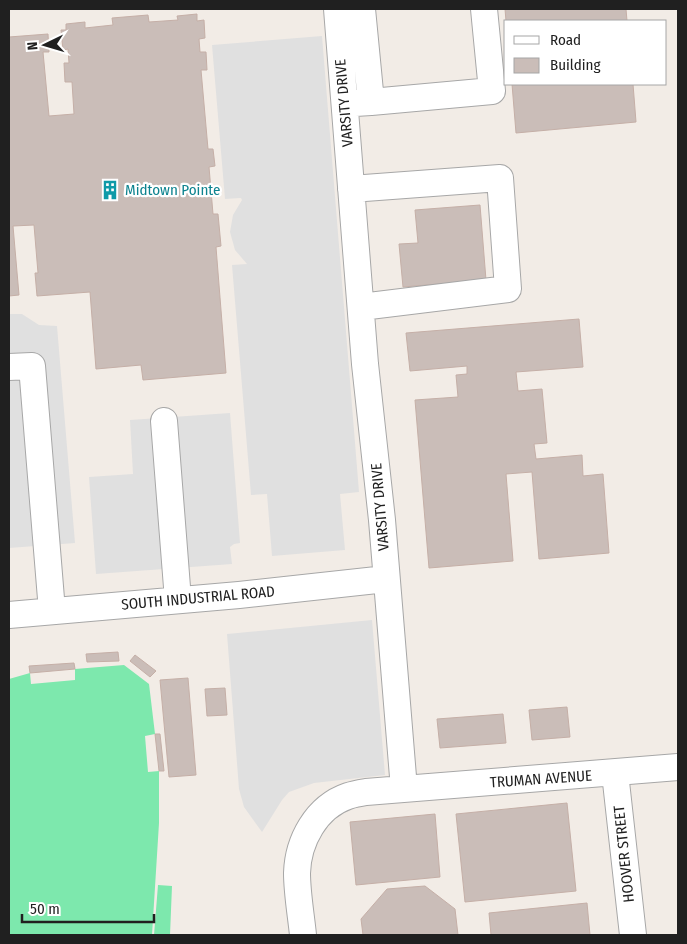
<svg xmlns="http://www.w3.org/2000/svg" width="687" height="944" font-family="'Fira Sans Condensed',sans-serif">
  <rect width="100%" height="100%" fill="#f2ece6"/>
  <path fill="#7de8ad" d="M124,665L149,684L155,734L145,736L148,772L159,771V823L152,935H9V679L30,673L31,684L75,680V669Z
    M158,885L172,886L170,935H154Z"/>
  <path fill="#e0e0e0" d="M322,36L359,492L340,494L345,550L272,556L267,494L251,495L232,265L247,264L235,250L230,232L233,215L242,200L241,198L225,199L212,45Z
    M9,314H22L39,325L57,326L75,543L9,548Z
    M230,413L240,543L234,544L230,547L232,564L96,574L89,477L133,474L130,420Z
    M372,620L385,775L314,783L289,792L282,800L262,832L244,807L239,789L227,634Z"/>
  <path fill="#cabdb8" stroke="#c5afa7" d="M505,9H626L627,21H506Z
    M197,14V21L204,20L205,38L199,39L200,52H206L207,70H201L208,149H213L215,166L209,167L213,214H218L221,246L216,247L226,373L143,380L141,365L96,369L90,292L37,296L35,273H38L34,225L13,226L19,295L9,296V37L48,34L49,52H43L49,116L74,114L72,82H65L64,63H69L68,49L63,50L61,30H66V24L85,22V28L113,25L112,18L148,15L149,22L178,20L177,16Z
    M512,84H633L636,122L516,133Z
    M480,205L486,280L403,287L399,244L418,243L415,210Z
    M579,319L583,367L516,372L518,391L542,389L547,443L534,444L536,459L582,455L583,476L603,474L609,553L539,559L532,472L506,474L513,561L429,568L415,400L458,397L456,375L467,374V366L410,371L406,333Z
    M118,652L119,661L87,662L86,654Z
    M135,655L156,671L150,677L130,661Z
    M74,663L75,669L30,673L29,666Z
    M188,678L196,775L169,777L160,680Z
    M225,688L227,715L207,716L205,689Z
    M567,707L570,737L532,740L529,710Z
    M503,714L506,743L440,748L437,719Z
    M155,734H160L164,771H159Z
    M567,803L576,891L465,902L456,814Z
    M435,814L440,877L356,885L350,822Z
    M425,886L455,909L458,935H363L361,919L387,889Z
    M587,903L590,935H491L489,913Z"/>
  <g fill="none" stroke-linecap="round" stroke-linejoin="round">
    <defs>
      <path id="minor" d="M337,9L365,364L382,520L404,789
        M371,102L492,91L484,9
        M355,103L371,102L362,9
        M351,189L500,178L508,289L361,307
        M9,367L32,366L52,611
        M164,421L178,600
        M9,615L239,595L386,579
        M615,773L633,935
        M303,935C301,915 297,893 297,873C298,841 316,807 348,796C354,794 360,793 366,792L678,767"/>
    </defs>
    <use href="#minor" stroke="#a7a7a7" stroke-width="28"/>
    <use href="#minor" stroke="#fff" stroke-width="26"/>
  </g>
  <defs>
    <symbol id="building-bare" viewBox="-9 -9 18 18"><path d="M-4-6H4V6H1V3H-1V6H-4ZM-2.5-4.3h1.7v1.8h-1.7ZM.8-4.3h1.7v1.8H.8ZM-2.5-1h1.7V.8h-1.7ZM.8-1h1.7V.8H.8Z" fill="#0f9aa8" stroke="#fff" stroke-width="2.5" paint-order="stroke"/></symbol>
  </defs>
  <g fill-rule="evenodd">
    <use href="#building-bare" x="96" y="176" width="28" height="28"/>
  </g>
  <g text-anchor="middle" dominant-baseline="central" stroke-width="4.5" stroke-linejoin="round" paint-order="stroke">
    <g font-size="15" fill="#202020" stroke="#fff">
      <text transform="translate(344 103) rotate(-95)">VARSITY DRIVE</text>
      <text transform="translate(380 507) rotate(-95)">VARSITY DRIVE</text>
      <text transform="translate(198 598) rotate(-5)">SOUTH INDUSTRIAL ROAD</text>
      <text transform="translate(541 779) rotate(-4)">TRUMAN AVENUE</text>
      <text transform="translate(624 854) rotate(-96)">HOOVER STREET</text>
    </g>
    <g font-size="15" fill="#0d838f" stroke="#fff" text-anchor="start">
      <text x="125" y="190">Midtown Pointe</text>
    </g>
  </g>
  <rect width="687" height="944" fill="none" stroke="#202020" stroke-width="20"/>
  <rect x="504" y="20" width="162" height="65" fill="#ffffff" stroke="#a6a6a6"/>
  <rect x="514" y="36" width="25" height="8" fill="#ffffff" stroke="#a6a6a6"/>
  <text x="550" y="45" font-size="15" fill="#202020">Road</text>
  <rect x="514" y="58" width="25" height="15" fill="#cabdb8" stroke="#a6a6a6"/>
  <text x="550" y="70" font-size="15" fill="#202020">Building</text>
  <g transform="translate(45 45) rotate(265)" stroke="#ffffff" stroke-width="4" paint-order="stroke">
  <path d="M0-4L9 19L0 12L-9 19Z" fill="#202020"/>
  <text y="-8" font-size="14" font-weight="bold" text-anchor="middle" fill="#202020">N</text>
  </g>
  <path d="M22 914v8h132v-8" fill="none" stroke="#202020" stroke-width="2.5"/>
  <text x="30" y="914" font-size="15" fill="#202020" stroke="#ffffff" stroke-width="4" paint-order="stroke">50 m</text>
</svg>
